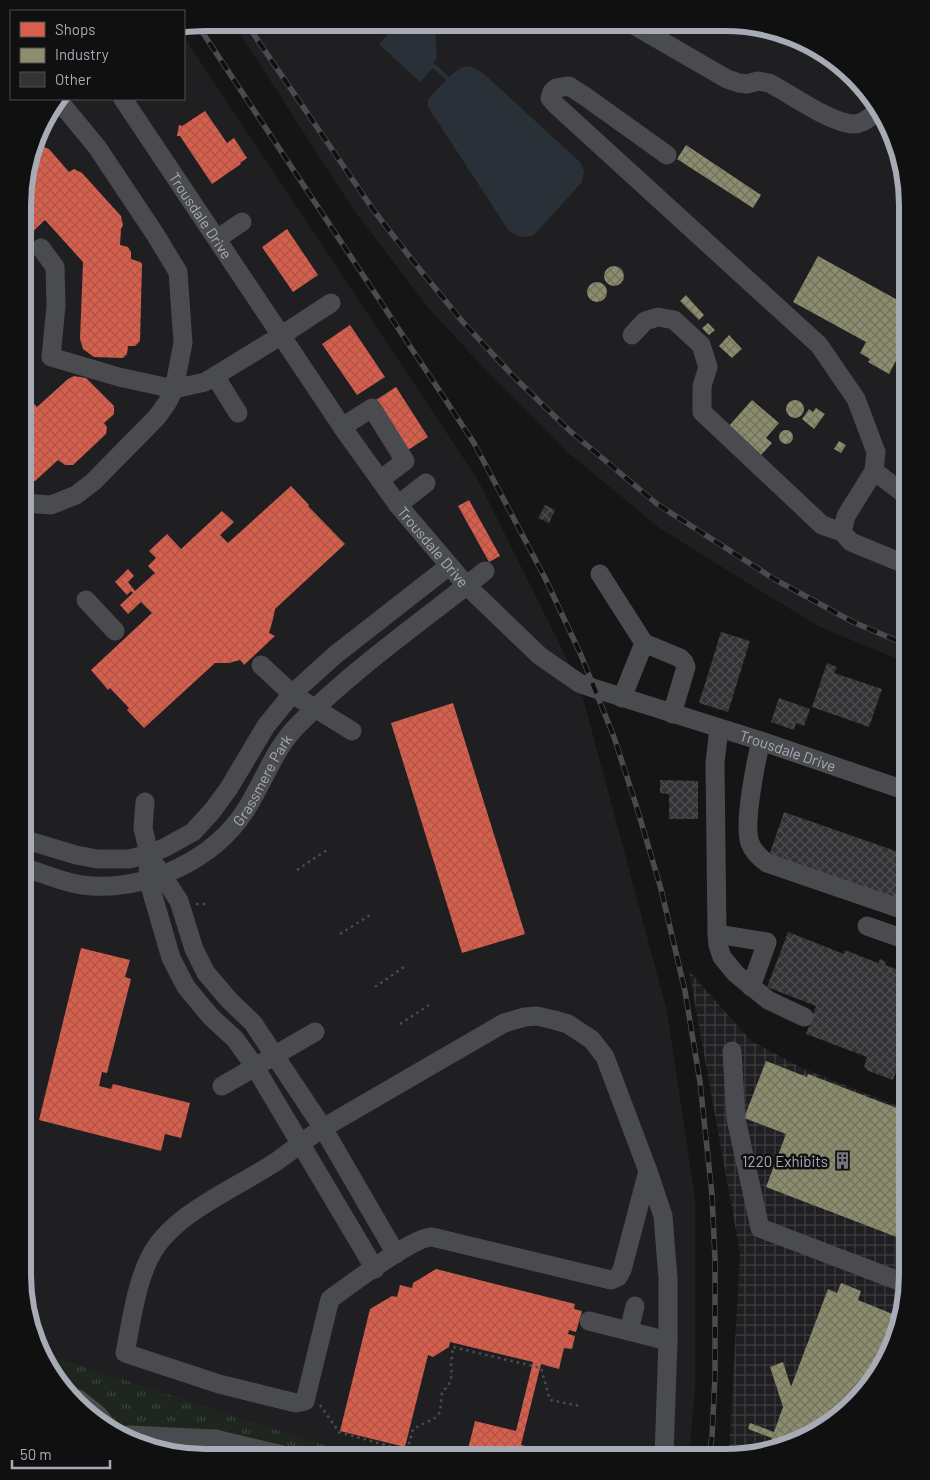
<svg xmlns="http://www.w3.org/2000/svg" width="930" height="1480" font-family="Barlow,sans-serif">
  <defs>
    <pattern id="industrial-grid" width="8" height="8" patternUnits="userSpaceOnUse" patternTransform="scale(1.25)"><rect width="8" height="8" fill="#1f1f21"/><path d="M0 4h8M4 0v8" fill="none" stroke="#3d3d3f"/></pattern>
    <pattern id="park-tufts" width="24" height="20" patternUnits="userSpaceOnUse" patternTransform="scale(1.25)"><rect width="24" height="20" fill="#1f2620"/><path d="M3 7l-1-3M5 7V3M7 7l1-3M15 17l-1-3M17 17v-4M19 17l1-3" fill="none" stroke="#3d433e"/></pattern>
    <pattern id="shops-cross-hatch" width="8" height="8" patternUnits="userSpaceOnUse" patternTransform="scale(1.25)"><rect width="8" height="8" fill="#d6604d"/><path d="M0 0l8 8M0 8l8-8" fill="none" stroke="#ad5548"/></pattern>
    <pattern id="industry-cross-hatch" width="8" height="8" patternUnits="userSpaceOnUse" patternTransform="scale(1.25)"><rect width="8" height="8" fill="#8c8c6e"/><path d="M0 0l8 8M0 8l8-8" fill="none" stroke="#71715e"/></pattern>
    <pattern id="building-cross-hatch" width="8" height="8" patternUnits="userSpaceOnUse" patternTransform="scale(1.25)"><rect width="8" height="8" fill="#333335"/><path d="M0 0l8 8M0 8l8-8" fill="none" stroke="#4e4e50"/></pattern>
  </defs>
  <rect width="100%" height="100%" fill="#151516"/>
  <path fill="#1f1f21" d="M233,23L749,24L836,60L894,135L907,205V663L820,627L754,587L661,529L567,452L482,366L431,311L355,212Z
    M184,37L478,480L579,683L667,1011L695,1198V1389L689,1457L358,1456L42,1353L36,1345L23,1275L24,181L41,124L61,99H184Z"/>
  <path fill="url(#industrial-grid)" d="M689,971L751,1041L802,1068L907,1110V1287L894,1345L795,1444L729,1457L740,1253Z"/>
  <path fill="url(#park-tufts)" d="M42,1353L358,1456H181L94,1420Z"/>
  <path fill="#2a3037" d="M399,23H425L435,32L437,58L433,62L449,77C464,64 466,63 483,73L581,163L584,172L582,182L534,235C524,239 517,237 509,231L428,107V99L446,80L433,68L420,82L379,44Z"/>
  <path fill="url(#shops-cross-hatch)" d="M205,111L227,143L234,138L247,158L240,163L241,164L212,184L180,136H177L179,125L182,126Z
    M41,146L49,149L69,172L74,169L82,173L121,216L123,225L121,229L120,245L128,247L131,252V259L140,262L142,264L140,341L135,346H128L127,354L123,358L94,357L83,349L80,339L83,262L45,220L24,240V181L32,154Z
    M287,229L318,275L293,292L262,247Z
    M350,325L385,377L357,395L322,344Z
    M74,376L86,378L114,406V414L104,423L107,427L106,434L73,465H65L58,460L35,481L26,480L24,479V392L37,407L68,379Z
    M396,387L428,437L408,450L376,400Z
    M291,486L309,505L308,506L345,544L275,609L273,619L269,633L275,636L244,665L240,660L229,663H215L144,728L127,710L129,708L110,688L108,690L91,670L152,613L141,602L128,614L120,605L133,593L131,591L127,595L115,582L128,569L134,576L128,582L135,591L155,573L148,566L156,558L149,551L167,534L181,549L222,511L234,522L220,535L228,543Z
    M469,500L500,556L489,562L458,506Z
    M453,703L525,934L462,953L391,723Z
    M81,948L130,960L125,977L131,979L107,1073L102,1072L99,1086L111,1089L113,1084L190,1103L181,1138L165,1134L161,1151L39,1120Z
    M436,1269L575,1304L574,1309L582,1311L576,1332L569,1330L568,1334L575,1336L572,1349L564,1348L559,1369L541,1364L521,1445L569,1457H466L475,1421L516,1431L533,1362L450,1342L449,1347L433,1357L428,1355L405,1447L340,1431L370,1309L392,1296L397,1297L400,1285L412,1288L413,1283Z"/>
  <path fill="url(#industry-cross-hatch)" d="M686,145L761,195L753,208L677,159Z
    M818,256L903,303L907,295V447L901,427L896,398V377L898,360L897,359L889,374L868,362L870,359L860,353L866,342L793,302Z
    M604 276a10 10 0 1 1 20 0a10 10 0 1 1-20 0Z
    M587 292a10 10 0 1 1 20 0a10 10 0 1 1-20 0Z
    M686,295L704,315L699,320L680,301Z
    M708,323L715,330L709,335L702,328Z
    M729,335L742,349L732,358L719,346Z
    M752,400L779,423L766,438L772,443L761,455L728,427Z
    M786 409a9 9 0 1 1 18 0a9 9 0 1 1-18 0Z
    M816,408L825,414L814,429L802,419L809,409L813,412Z
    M779 437a7 7 0 1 1 14 0a7 7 0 1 1-14 0Z
    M839,441L846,445L841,453L834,449Z
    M766,1061L807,1077L808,1074L907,1112V1241L766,1187L786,1134L744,1118Z
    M841,1283L861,1291L858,1300L900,1317L894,1345L870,1386L795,1444L768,1449L772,1438L748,1429L750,1423L774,1432L783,1407L770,1367L783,1362L791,1387L828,1289L837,1293Z"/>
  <path fill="url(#building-cross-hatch)" d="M545,505L555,510L549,523L538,518Z
    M721,632L750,641L728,712L699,703Z
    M827,663L837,667L834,673L882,689L869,727L812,707Z
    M779,698L810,709L804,726L796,723L794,730L771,722Z
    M660,780L698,781V819H669V794L660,793Z
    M784,812L907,855V904L769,856Z
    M788,932L844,954L845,950L878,963L880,959L886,962L885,965L907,973V1043L893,1080L866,1070V1068L864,1067L867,1057L806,1034L816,1006L767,987Z"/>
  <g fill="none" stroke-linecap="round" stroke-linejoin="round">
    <path stroke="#4b4c50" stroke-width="2.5" stroke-dasharray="2.5 4" stroke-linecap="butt" d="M297,870L327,850
      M196,904H207
      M340,934L370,915
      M375,987L404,967
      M400,1024L429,1005
      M320,1405L339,1432L407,1451L413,1429L435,1418L440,1412L442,1393L449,1384L452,1375L451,1364L453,1347L541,1368L550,1400L580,1406"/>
    <g stroke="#4a4b4e" stroke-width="19">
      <path d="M632,24L727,79L739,83L747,84L758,81L769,83C791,94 830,123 853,124C861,124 870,118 876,112"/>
      <path id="s1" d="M123,99L345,431L398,505L466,585L540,656L579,683L593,688L761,741L907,791"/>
      <path d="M59,101L97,147L155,234L178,272L183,343L174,389L205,382L282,335L331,303"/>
      <path d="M667,155L586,97L569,86L556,88L552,92L550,98L556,105L819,345L856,399L876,452L874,471L846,516L842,532L851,542L907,565"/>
      <path d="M217,239L242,222"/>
      <path d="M632,335L645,321L658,317L674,320L701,345L708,367L702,386V412L822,525L842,532"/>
      <path d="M215,376L238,413"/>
      <path d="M342,427L372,408L405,461L380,480"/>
      <path d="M874,471L907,496"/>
      <path d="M24,503L51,505L76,495L93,482L157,417L167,403L174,389L119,377L51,357L56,306L55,267L41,248"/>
      <path d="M398,505L426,483"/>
      <path d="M600,574L644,643L680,658L684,662L686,667L672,714"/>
      <path d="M86,600L115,631"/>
      <path d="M261,665L292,694L352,731"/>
      <path d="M622,698L644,643"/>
      <path d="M719,728L715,763L717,934L718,945L722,957L736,974L768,1000L804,1017"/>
      <path d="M761,741C756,761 743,825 750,843C753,851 760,858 767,863L907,911"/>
      <path d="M145,802L143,828L149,854L148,879L171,958L186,987L211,1017L235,1039L255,1067L375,1269"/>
      <path d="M23,839L76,855L97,859H129L149,854L164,848L193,832L213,810L229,788L266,726L292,694L335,655L449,566"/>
      <path d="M156,866L179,901L194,949L206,973L229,1000L253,1023L323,1128L396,1254"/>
      <path id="s2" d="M23,867C45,874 69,885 92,886C150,889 213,860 245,811C263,784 273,751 296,727C353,669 421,622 485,571"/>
      <path d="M867,926L907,940"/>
      <path d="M717,934L767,942L751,987"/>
      <path d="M732,1051L736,1119L760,1228L907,1284"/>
      <path d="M222,1086L315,1032"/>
      <path d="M648,1171L622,1270L618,1277L611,1280L432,1237C412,1237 349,1286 330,1299L305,1401L296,1403L219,1384L125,1353C131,1323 136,1284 150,1257C172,1213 237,1188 277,1161C293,1150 307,1138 323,1128L504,1023L525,1017L537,1016L554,1020L568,1024L592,1040L605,1057L648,1171L663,1216L668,1278V1341L664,1457"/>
      <path d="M589,1321L668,1341"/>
      <path d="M629,1331L635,1306"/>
      <path d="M78,1399L98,1415L106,1425"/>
      <path d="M129,1435L215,1439L287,1456"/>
    </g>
    <defs>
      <path id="rail" d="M246,23L374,211L413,261L462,321L515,378L570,431L657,504L774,579L853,622L907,645
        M197,24L474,443L545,578L581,655L614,737L637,808L661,889L685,991L700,1082L712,1195L715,1259V1376L712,1436L709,1457"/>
    </defs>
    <use href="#rail" stroke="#4a4b4e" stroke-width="5.5"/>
    <use href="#rail" stroke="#101011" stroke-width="4" stroke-dasharray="11" stroke-linecap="butt"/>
  </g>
  <defs>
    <symbol id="building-bare" viewBox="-9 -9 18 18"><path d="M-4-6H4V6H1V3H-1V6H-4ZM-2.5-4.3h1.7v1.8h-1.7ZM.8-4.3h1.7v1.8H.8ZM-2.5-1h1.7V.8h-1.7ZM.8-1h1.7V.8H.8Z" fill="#74767e" stroke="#101011" stroke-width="2.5" paint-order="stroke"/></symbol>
  </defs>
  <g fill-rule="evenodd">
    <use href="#building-bare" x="830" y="1148" width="25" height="25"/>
  </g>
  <g text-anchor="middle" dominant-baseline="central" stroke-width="5" stroke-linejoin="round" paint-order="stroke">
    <g font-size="15" fill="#a7abb6" stroke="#101011">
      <text stroke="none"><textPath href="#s1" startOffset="140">Trousdale Drive</textPath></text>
      <text stroke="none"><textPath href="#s1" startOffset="545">Trousdale Drive</textPath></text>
      <text stroke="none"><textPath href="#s1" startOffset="965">Trousdale Drive</textPath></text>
      <text stroke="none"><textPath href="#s2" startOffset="285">Grassmere Park</textPath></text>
    </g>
    <g font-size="15" fill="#a7abb6" stroke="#101011" text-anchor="end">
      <text x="828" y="1161">1220 Exhibits</text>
    </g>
  </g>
  <path d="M0 0H930V1480H0ZM205 31H725A174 174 0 0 1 899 205V1275A174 174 0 0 1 725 1449H205A174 174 0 0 1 31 1275V205A174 174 0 0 1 205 31Z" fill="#101011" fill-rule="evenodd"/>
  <path fill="none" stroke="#a7abb6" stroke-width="6" d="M205 31H725A174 174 0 0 1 899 205V1275A174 174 0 0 1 725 1449H205A174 174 0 0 1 31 1275V205A174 174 0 0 1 205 31Z"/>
  <rect x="10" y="10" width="175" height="90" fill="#101011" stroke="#4c4e53"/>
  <rect x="20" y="22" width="25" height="15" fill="#d6604d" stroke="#4c4e53"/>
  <text x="55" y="35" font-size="15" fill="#a7abb6">Shops</text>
  <rect x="20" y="48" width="25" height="15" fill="#8c8c6e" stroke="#4c4e53"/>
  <text x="55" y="60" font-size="15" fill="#a7abb6">Industry</text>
  <rect x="20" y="72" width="25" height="15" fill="#333335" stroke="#4c4e53"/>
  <text x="55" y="85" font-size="15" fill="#a7abb6">Other</text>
  <path d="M12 1460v8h98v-8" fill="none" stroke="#a7abb6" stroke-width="2.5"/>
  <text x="20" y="1460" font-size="15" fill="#a7abb6" stroke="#101011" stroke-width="4" paint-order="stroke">50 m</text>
</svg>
